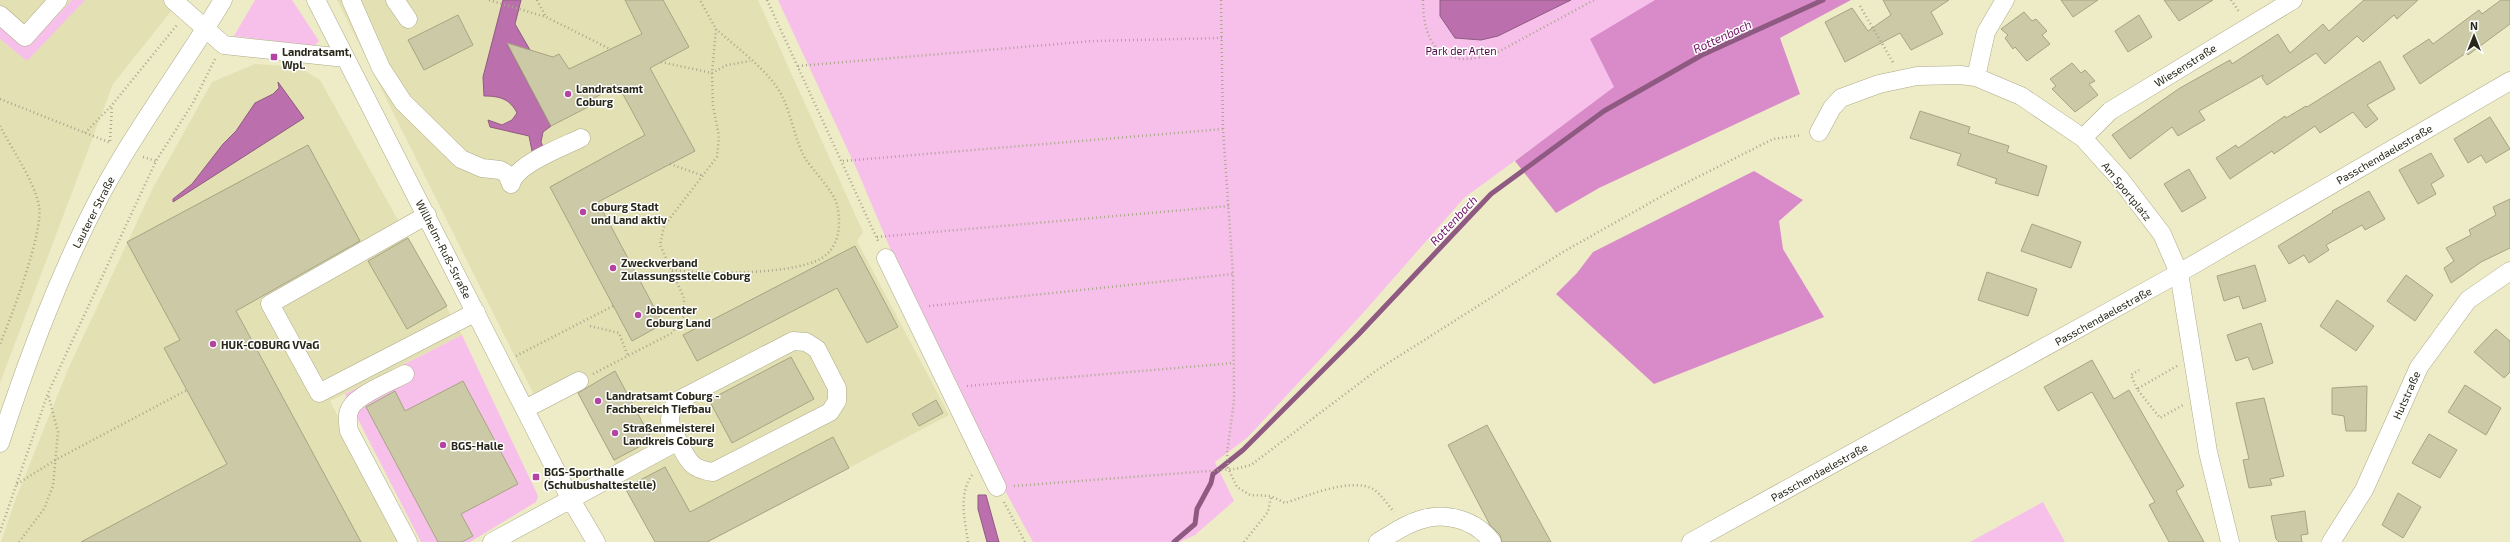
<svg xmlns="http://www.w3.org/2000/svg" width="2510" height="542" font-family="'Exo 2',sans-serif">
  <rect width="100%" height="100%" fill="#eeebc7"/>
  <path fill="#e3e0b4" d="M0,0H180L113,84L0,383Z
    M337,0H758L863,232L857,241L949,415L709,542H657L577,392L542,411Z
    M255,64L299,67L320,80L462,335L330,401L401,542H1L16,498L69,367L153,188L212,82Z"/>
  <path fill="#f7c0eb" d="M72,0H85L27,61L0,39V22L28,46Z
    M255,0H292L319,41L314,46L234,36Z
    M778,0H1800L1615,87L1464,198L1363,313L1248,437L1215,462L1234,501L1195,535L1179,542H1033L1002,485L909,293L858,172Z
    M462,335L538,496L536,502L470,542H421L345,394Z
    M2043,502L2065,542H1970Z"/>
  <path fill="#d98bc9" d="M1655,0H1851L1780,38L1800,94L1599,188L1556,213L1515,161L1614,87L1590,39Z
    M1754,171L1803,200L1779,221L1783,249L1824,317L1654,384L1556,294L1577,273L1593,252Z"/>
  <path fill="#bb70ad" stroke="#8f5a81" d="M503,0H521L515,24L530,50L507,44L551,126L543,132L541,142L544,149L533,156L529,136L490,127L488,120L502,125L512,120L517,113C510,99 500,96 484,96L483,77Z
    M1440,0H1571L1498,36L1481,40L1455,38L1440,16Z
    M278,82L304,118L173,202V199L192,184L223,144L236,131L255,103L273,94L279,88Z
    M978,495H986L999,542H987L978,509Z"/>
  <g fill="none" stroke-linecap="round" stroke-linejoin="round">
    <path stroke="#8f5a81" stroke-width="5" d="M1174,542L1195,524L1197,509L1211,483L1213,474L1243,450L1358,335L1491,194L1604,111L1702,55L1823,0"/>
  </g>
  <path fill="#ccc9a6" stroke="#a7a482" d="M625,0H663L689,47L650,68L695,151L598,202L663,324L632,341L550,187L645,135L618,85L585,103L588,107L551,126L507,43L553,57L559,54L569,69L642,34Z
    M1883,0H1949L1931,12L1943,34L1911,50L1900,33L1845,62L1825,22L1852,8L1868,31L1891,15Z
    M2061,0H2098L2073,17Z
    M2164,0H2213L2179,21Z
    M2364,0H2418L2397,19L2394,15L2363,42L2357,36L2325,64L2316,53L2267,85L2262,78L2263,75L2199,111L2205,120L2193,127L2178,136L2172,127L2130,159L2112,135L2180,88L2230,60L2232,64L2278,34L2290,53L2323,24L2329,31Z
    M2501,0H2510V24L2468,55L2466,53L2420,84L2403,56L2429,39L2433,44L2479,10L2482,14Z
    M2024,12L2032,21L2036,19L2047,31L2042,35L2050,44L2027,61L2015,47L2013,49L2005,38L2008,35L2001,29Z
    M458,15L473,45L424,70L408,40Z
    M2139,15L2152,37L2128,52L2115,31Z
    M2380,61L2395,89L2367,105L2378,119L2366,128L2353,112L2320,133L2315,126L2274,154L2272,151L2230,179L2216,158L2236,145L2238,148L2285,116L2286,118L2306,106L2307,107Z
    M2072,63L2081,73L2085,70L2095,81L2089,84L2098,95L2075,112L2052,89L2056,86L2050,79Z
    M1920,111L1970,127L1968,133L2009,146L2007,152L2047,166L2038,196L1995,183L1997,179L1957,165L1961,154L1910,138Z
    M2490,117L2510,149L2486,163L2481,155L2468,163L2454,139Z
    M308,145L360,241L236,311L361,542H81L227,464L164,348L180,340L127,242Z
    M2431,153L2444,176L2431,184L2436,194L2418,204L2399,170Z
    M2189,169L2206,198L2182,212L2164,184Z
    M2369,191L2385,219L2365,230L2362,225L2326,245L2329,250L2309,263L2304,255L2289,264L2278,246L2333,212L2332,211Z
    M2510,199V248L2481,262L2451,283L2444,268L2454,261L2446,248L2471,235L2469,230L2496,215L2493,207Z
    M2032,224L2081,242L2071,268L2021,251Z
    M408,238L447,306L407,329L368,261Z
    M855,246L898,327L867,343L837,288L697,361L683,335Z
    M2255,265L2266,301L2243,309L2239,296L2224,301L2217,276Z
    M1987,272L2037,289L2028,316L1978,300Z
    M2406,275L2433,295L2415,321L2387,301Z
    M2337,300L2374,326L2356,351L2320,326Z
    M2261,323L2273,363L2253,370L2248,357L2236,361L2227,335Z
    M2496,329L2510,341V372L2504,378L2474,352Z
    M791,357L814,399L732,443L709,400Z
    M2092,360L2114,399L2129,390L2184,486L2176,491L2204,542H2169L2149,505L2155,502L2092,392L2058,411L2044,387Z
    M615,371L652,440L614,460L578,393Z
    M463,381L518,484L461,514L473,536L462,542H438L366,407L395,391L405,411Z
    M2465,385L2501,408L2486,435L2448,412Z
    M2367,386L2366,431H2346L2344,416L2332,414V388Z
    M2264,398L2284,476L2270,479L2272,485L2249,488L2243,460L2249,459L2236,403Z
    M936,400L943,413L919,426L912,414Z
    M1487,425L1551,542H1502L1500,535L1490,525L1448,445Z
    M2429,434L2457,450L2440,478L2412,463Z
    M833,437L849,468L707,542H655L625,488L665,467L690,512Z
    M2398,493L2421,507L2403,538L2382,525Z
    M2305,511L2308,534L2301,535L2302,542H2279L2276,539L2271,516Z"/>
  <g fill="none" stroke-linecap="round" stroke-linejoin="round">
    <defs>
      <path id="minor" d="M173,0L224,45L345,58
        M316,0L570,498L596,542
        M351,0L381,68L403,102L461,159L482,168L500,170L507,174L511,184
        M395,0L408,19
        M0,15L25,37L58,0
        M1976,77L1986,32L2005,0
        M1819,132L1832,108L1841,98L1879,84L1917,76L1960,75L1976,77L2021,96L2083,138L2120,179L2162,234L2179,273L2208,452L2230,542
        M2083,138L2110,111L2293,0
        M511,184C516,164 563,147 581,138
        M427,215L270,304L319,393L476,312
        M886,258L997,487
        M405,374C392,381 359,394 351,407C346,414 348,424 349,431L408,542
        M525,409L579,381
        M0,443C28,358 59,274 101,194C137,127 184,65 223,0
        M492,542L678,441C669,424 666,418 677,401L793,341L806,342L817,349L837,388V401L830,412L713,472C690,469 688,460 678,441
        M1378,542C1392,534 1405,524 1420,520C1445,511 1476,520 1492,542
        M1691,542L2179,273L2510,81
        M2331,542L2364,490L2419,367L2468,300L2510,271"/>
    </defs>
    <use href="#minor" stroke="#adaa87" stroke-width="19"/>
    <path stroke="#aaa78b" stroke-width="2.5" stroke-dasharray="1 3" stroke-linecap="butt" d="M489,0L546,17L610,49
      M537,0L546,17
      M767,0L879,243
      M1221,0L1223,129L1233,274L1234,401L1227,453L1228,468L1237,487L1250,495L1271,496L1285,503C1307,496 1351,477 1373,489C1381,494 1388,505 1394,512
      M1423,0C1423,53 1449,70 1498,52L1594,0
      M2231,0L2240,13
      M1860,6L1894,64
      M661,62L712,73L727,65L750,61
      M798,66L1093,41L1222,38
      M0,99L111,143
      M0,126C12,150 34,180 39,206C44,231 11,318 0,344
      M85,133L112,105L177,25
      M110,141L112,106
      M143,157L156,161
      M843,161L1223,129
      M670,164L704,176
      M877,237L1229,206
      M672,270C704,274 802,276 826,255C840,243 841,222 837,205C833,190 814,172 805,158C795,140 792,117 783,98C772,73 737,48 716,29
      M929,306L1233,274
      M590,326L619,333L628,356
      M516,356L613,306
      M2177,366L2137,389L2160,418L2183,405
      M593,374L672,333L684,316V298L660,245L664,226L717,157L719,136L713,106L712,73L716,29L700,0
      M967,386L1234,363
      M2137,389L2131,375L2139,370
      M17,484L57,459L187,390
      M1014,486L1235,469L1251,465L1377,370L1563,252L1678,187L1773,139L1802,135
      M1004,502L1025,542
      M0,532L48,393L156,161L193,103L215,59
      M19,542L44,509L53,486L58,432L48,394
      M968,542C965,520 958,495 972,475
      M1244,542L1268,512L1271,497"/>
    <use href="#minor" stroke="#fff" stroke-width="18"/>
  </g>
  <g fill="#b344a2" stroke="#fff" stroke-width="1.5">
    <rect x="270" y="53" width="8" height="8" rx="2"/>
    <circle cx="568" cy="94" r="4"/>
    <circle cx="583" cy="212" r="4"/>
    <circle cx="613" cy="268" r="4"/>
    <circle cx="638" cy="315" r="4"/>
    <circle cx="213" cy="344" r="4"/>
    <circle cx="598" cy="401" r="4"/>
    <circle cx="615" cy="433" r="4"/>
    <circle cx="443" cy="445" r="4"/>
    <rect x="532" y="473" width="8" height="8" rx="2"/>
  </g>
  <g text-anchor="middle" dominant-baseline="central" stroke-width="3" stroke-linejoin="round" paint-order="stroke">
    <g font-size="11" fill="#520b49" stroke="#fff">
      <text x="1461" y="50">Park der Arten</text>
    </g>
    <g font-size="11" font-weight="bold" fill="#282719" stroke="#fff" text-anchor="start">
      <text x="282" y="51">Landratsamt,<tspan x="282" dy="13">Wpl.</tspan></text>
      <text x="576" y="88">Landratsamt<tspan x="576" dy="13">Coburg</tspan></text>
      <text x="591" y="206">Coburg Stadt<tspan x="591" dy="13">und Land aktiv</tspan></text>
      <text x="621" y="262">Zweckverband<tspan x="621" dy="13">Zulassungsstelle Coburg</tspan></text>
      <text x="646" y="309">Jobcenter<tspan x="646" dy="13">Coburg Land</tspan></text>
      <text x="221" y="344">HUK-COBURG VVaG</text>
      <text x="606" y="395">Landratsamt Coburg -<tspan x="606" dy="13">Fachbereich Tiefbau</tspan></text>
      <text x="623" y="427">Straßenmeisterei<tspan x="623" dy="13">Landkreis Coburg</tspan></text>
      <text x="451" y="445">BGS-Halle</text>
      <text x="544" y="471">BGS-Sporthalle<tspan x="544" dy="13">(Schulbushaltestelle)</tspan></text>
    </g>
    <g font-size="11" fill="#282719" stroke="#fff">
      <text transform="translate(2185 65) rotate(-32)">Wiesenstraße</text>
      <text transform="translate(2384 154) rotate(-30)">Passchendaelestraße</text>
      <text transform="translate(2127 191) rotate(51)">Am Sportplatz</text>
      <text transform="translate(93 212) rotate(-63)">Lauterer Straße</text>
      <text transform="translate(444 249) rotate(63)">Willhelm-Ruß-Straße</text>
      <text transform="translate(2103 316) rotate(-29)">Passchendaelestraße</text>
      <text transform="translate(2406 395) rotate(-66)">Hutstraße</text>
      <text transform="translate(1819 472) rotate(-29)">Passchendaelestraße</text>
    </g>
    <g font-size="12" font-style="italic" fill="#721566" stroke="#fff">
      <text transform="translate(1722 36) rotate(-25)">Rottenbach</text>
      <text transform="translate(1453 220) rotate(-47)">Rottenbach</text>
    </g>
  </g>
  <g transform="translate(2474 36)" stroke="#ffffff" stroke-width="3" paint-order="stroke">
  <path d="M0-3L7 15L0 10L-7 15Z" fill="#282719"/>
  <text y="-6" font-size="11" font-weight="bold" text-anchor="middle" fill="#282719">N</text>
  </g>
</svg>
